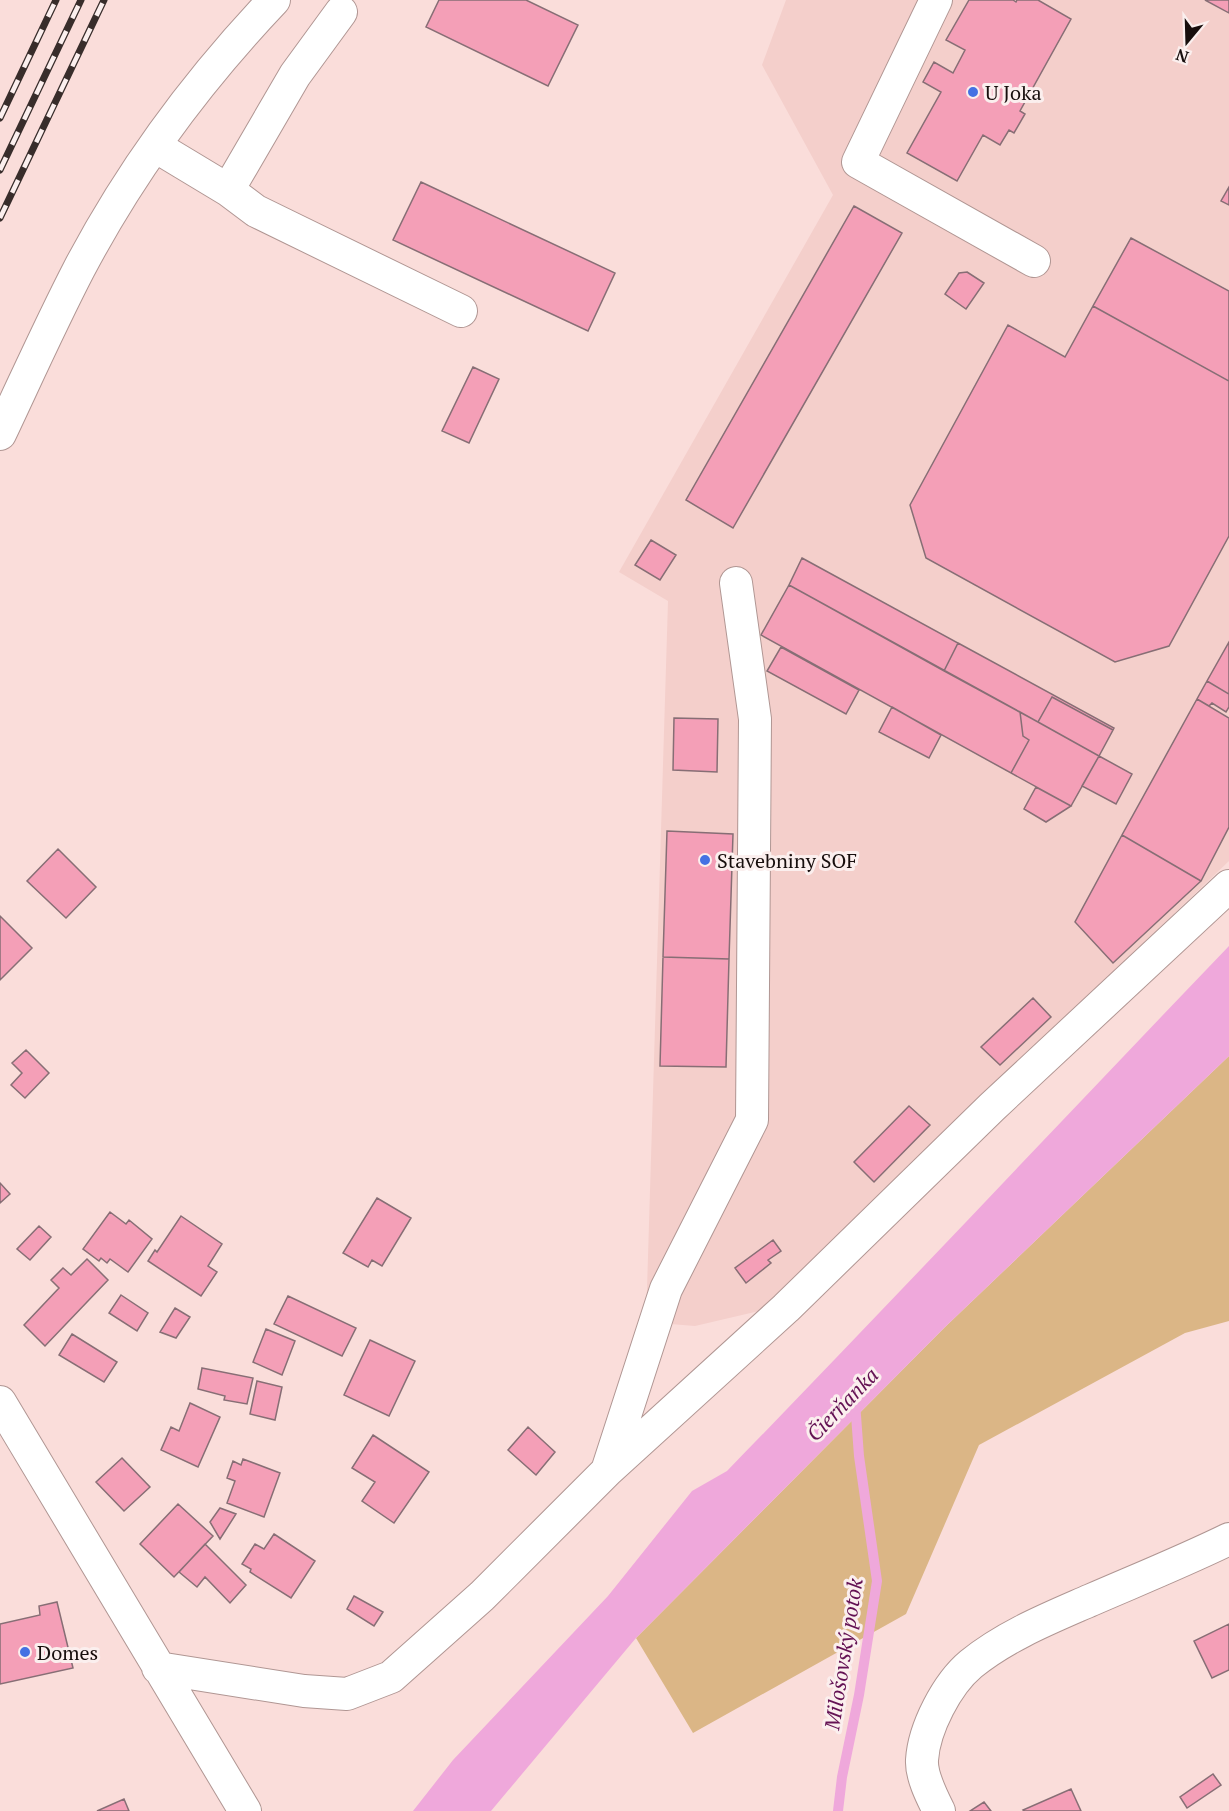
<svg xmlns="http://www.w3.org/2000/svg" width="1229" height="1811" font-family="'PT Serif',serif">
  <rect width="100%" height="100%" fill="#faddda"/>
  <path fill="#f4cfcb" d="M786,0H1229V861L759,1311L695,1326L646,1322L668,601L619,572L833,195L762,65Z"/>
  <path fill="#dbb686" d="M1229,1056V1321L1185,1333L979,1445L906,1614L693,1733L636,1638L944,1328Z"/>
  <path fill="#efa8db" d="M1229,946V1056L944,1328L636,1638L491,1811H413L453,1760L608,1596L692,1491L727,1471C896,1297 1061,1121 1229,946Z"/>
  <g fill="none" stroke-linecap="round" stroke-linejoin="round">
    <path stroke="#efa8db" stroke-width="10" d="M838,1811L842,1777L859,1695L877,1581L859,1456L855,1402"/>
  </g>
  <path fill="#f49fb7" stroke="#876e75" stroke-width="1.5" d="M439,0H526L578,25L548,86L426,27Z
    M969,0H1013L1016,2L1017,0H1038L1071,19L1020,111L1025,114L1014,133L1009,130L1000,145L983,135L957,181L907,153L941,92L923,82L934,62L953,73L965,50L946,40Z
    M1205,0H1229V13Z
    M421,182L615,273L588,331L393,240Z
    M1229,187V205L1221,201Z
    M854,206L902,233L733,528L686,500Z
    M1131,238L1229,291V381L1093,306Z
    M967,272L984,283L966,309L945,294L959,273Z
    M1093,306L1229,381V536L1169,646L1115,662L926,558L910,505L1008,325L1065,357Z
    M473,367L499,379L469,443L442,431Z
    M651,540L676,555L660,580L635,565Z
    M802,558L958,643L944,671L789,585Z
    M789,585L1020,712L1023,736L1029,740L1011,773L761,635Z
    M1229,642V694L1207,681Z
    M958,643L1114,728L1113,730L1052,697L1038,722L944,671Z
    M781,647L859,690L846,714L767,671Z
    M1207,681L1229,694V707L1226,712L1212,703L1209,706L1197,699Z
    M1052,697L1113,730L1099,756L1038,722Z
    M1197,699L1229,718V827L1201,881L1122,835Z
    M892,707L941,735L929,758L879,732Z
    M1020,712L1099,756L1071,806L1011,773L1029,740L1023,736Z
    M674,718L718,719L717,772L673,770Z
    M1099,756L1132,774L1116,804L1082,786Z
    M1036,787L1071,806L1046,822L1024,809Z
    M667,831L733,834L729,959L663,957Z
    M1122,835L1201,881L1113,963L1075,922Z
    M58,849L96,887L66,918L27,881Z
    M0,916L32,948L0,980Z
    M663,957L729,959L726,1067L660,1066Z
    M1033,998L1051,1017L1000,1065L981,1047Z
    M26,1050L49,1073L25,1098L11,1085L22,1073L12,1063Z
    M909,1106L930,1125L874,1182L854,1162Z
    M0,1183L10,1194L0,1203Z
    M377,1198L411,1218L382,1266L372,1260L368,1267L343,1253Z
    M110,1212L126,1224L129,1220L152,1239L128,1272L110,1259L107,1263L101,1258L99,1261L83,1249Z
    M181,1216L222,1244L208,1266L217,1272L201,1296L148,1261L155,1250L157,1252Z
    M39,1226L51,1237L30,1260L17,1249Z
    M773,1240L781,1251L768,1260L771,1263L746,1283L735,1268Z
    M87,1259L108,1280L45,1346L24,1325L59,1288L51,1280L63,1268L71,1275Z
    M121,1295L148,1313L137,1331L109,1313Z
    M288,1296L356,1328L342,1356L274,1324Z
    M175,1308L190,1317L176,1338L160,1332Z
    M266,1329L295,1341L282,1375L253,1362Z
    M72,1334L117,1362L104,1382L59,1355Z
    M370,1340L415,1361L389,1416L344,1395Z
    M202,1368L253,1378L247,1404L224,1400L225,1396L198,1389Z
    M257,1381L282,1387L275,1420L250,1414Z
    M190,1403L220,1417L198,1467L161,1450L171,1427L179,1431Z
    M528,1427L555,1452L536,1475L508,1450Z
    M373,1435L429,1472L394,1523L362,1501L375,1482L352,1468Z
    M122,1458L150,1487L124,1511L96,1482Z
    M243,1459L280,1473L264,1517L227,1503L235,1481L227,1478L233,1461L241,1465Z
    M178,1504L213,1536L174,1577L140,1544Z
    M220,1508L236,1514L220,1539L210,1522Z
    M274,1534L315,1561L291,1598L250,1572L251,1569L242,1564L255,1544L264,1549Z
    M205,1544L246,1585L230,1603L205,1577L197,1587L179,1572Z
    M354,1596L383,1612L374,1626L347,1609Z
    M57,1602L73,1668L0,1684V1624L40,1615L39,1606Z
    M1229,1624V1670L1212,1678L1194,1641Z
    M1213,1774L1221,1785L1187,1808L1180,1797Z
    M1071,1789L1081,1811H1024L1023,1810Z
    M124,1799L129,1811H97Z
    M984,1802L991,1811H970Z"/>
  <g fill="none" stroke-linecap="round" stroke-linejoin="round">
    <defs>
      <path id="minor" d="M936,0L858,162L1034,261
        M155,146L228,190L256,211L461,311
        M228,190L295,75L341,12
        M0,434C26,379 51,323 79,269C130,172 198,80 274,0
        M0,1402L245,1811
        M607,1471L666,1289L752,1120L755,719L736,583
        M158,1668L304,1691L347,1694L391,1677L482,1596L607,1471L786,1308L992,1107L1229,886
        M939,1811C932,1797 921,1776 922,1760C924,1728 947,1684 971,1664C1007,1635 1050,1618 1091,1600C1137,1580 1184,1561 1229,1539"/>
    </defs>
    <use href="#minor" stroke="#b09693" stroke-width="34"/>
    <use href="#minor" stroke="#fff" stroke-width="32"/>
    <defs>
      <path id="rail" d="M0,118L56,0
        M0,170L81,0
        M0,218L104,0"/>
    </defs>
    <use href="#rail" stroke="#382d2b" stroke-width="7"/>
    <use href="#rail" stroke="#fbefee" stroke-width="4.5" stroke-dasharray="14" stroke-linecap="butt"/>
  </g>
  <g fill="#4471e3" stroke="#fbefee" stroke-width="2">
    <circle cx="973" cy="92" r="6"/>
    <circle cx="705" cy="860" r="6"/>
    <circle cx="25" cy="1652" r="6"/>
  </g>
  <g text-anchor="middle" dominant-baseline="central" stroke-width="6" stroke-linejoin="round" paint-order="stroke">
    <g font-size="20" fill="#170e0d" stroke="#fbefee" text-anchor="start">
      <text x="985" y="92">U Joka</text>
      <text x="717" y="860">Stavebniny SOF</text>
      <text x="37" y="1652">Domes</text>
    </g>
    <g font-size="21" font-style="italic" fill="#641254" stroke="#fbefee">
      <text transform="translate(842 1404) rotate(-46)">Čierňanka</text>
      <text transform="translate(843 1654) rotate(-81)">Milošovský potok</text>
    </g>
  </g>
  <g transform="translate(1187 42) rotate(199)" stroke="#fbefee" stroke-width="4.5" paint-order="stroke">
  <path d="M0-4.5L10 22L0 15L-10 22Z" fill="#170e0d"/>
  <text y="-9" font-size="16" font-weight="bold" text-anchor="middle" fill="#170e0d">N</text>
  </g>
</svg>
